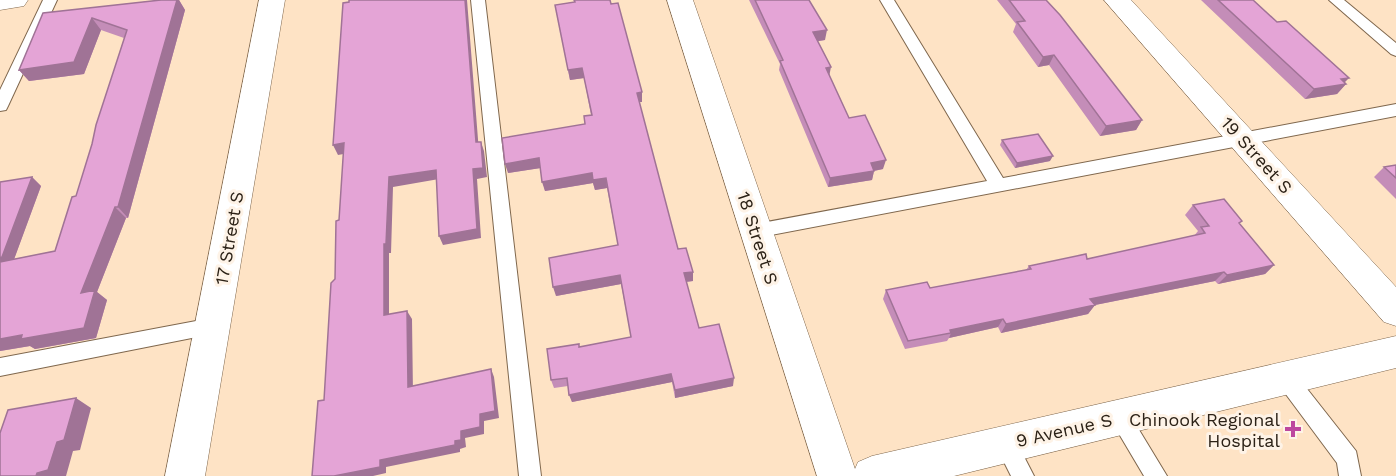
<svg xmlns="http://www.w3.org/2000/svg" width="1396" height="476" font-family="'Work Sans',sans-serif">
  <rect width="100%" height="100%" fill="#fee3c5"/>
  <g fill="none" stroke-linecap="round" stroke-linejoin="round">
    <defs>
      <path id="lane" d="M43,0H57L8,106L6,110L0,111V90Z
        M471,0H485L541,476H519Z
        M880,0H894L1003,178L1396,104V116L756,238L750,236L747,231L750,226L756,224L987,181Z
        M1329,0H1344L1396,43V56L1391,54Z
        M212,318L219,320L222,326L219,332L212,334L0,376V358Z
        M1286,369L1293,371L1356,451L1361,476H1339L1337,463L1279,385L1276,378L1279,371Z
        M1120,407L1127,410L1167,476H1144L1109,417L1113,410Z
        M1006,434L1014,437L1034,476H1011L995,444L998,437Z"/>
      <path id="street" d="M0,0H28L24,6L0,10Z
        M259,0H285L205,476H165Z
        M667,0H693L855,469L858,462L872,456L1396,336V368L954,476H817Z
        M1104,0H1131L1396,287V326L1384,322Z"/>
    </defs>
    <use href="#lane" stroke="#7f674d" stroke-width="2"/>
    <use href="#street" stroke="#7f674d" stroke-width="1"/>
    <use href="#lane" fill="#fff" fill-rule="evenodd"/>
    <use href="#street" fill="#fff" fill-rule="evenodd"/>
  </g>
  <path fill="#c48db8" d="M160,0H179L185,10L128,218H126L97,292L107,300L96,338L35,349L30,346L0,351V182L32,177L41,186L14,259L55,251L76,196L124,38L101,30L84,74L29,81L19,70L43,13Z
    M749,0H809L825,40L818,41L829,76L849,118L883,169L874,171L872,180L828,187L779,70L780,64Z
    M997,0H1046L1142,120L1136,130L1100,136L1049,65L1038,67L1013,32L1016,24Z
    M1201,0H1253L1346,84L1337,94L1305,99Z
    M574,2L642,92V102H639L678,249L693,272V281L686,282L699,328L733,386L675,398L672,382L572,402L568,386L554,388L551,380L579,347L631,337L621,284L556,296L618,245L607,188L595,190L593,183L545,191L540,168L508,173L585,124L591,115L584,78L570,80L555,5Z
    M1002,140L1050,161L1015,168L1000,145Z
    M1396,165V199L1374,177L1384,167Z
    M1193,205L1240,224L1274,265L1265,274L1218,284L1215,281L1095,305L1088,314L1001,333L998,327L949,338L947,341L905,349L883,299L886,290L930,288L1026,270L1029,266L1087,259L1194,236L1198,231L1185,215Z"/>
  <path fill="#a07396" d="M177,0H179L185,10L128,218L118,207Z
    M465,0H467L479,152L476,142Z
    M92,18L101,30L84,74L29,81L19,70Z
    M827,30L825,40L812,42L813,32Z
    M1054,55L1049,65L1038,67L1043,57Z
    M831,67L829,77L826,68Z
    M582,68L584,78L570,80L568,70Z
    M1349,78L1343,84H1346L1337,94L1305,99L1314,89L1341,79Z
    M642,92V102H638L637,93Z
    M1142,120L1136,130L1100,136L1106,126Z
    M481,142L484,151L487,177L477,179L481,238L443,245L439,236L473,169Z
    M344,143L349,153L338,155L333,145Z
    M1053,156L1050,161L1015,168L1017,163Z
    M539,158L541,168L508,173L505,164Z
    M886,160L883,169L873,171H874L872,180L828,187L830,178L871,163Z
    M436,170L439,179L393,187L391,253H389V323L384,315V244L389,177Z
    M592,173L606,178L607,188L595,190L593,183L545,191L542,182Z
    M32,177L41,186L12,265L0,267V258Z
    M115,207L126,218L97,292L107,300L96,338L35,349L30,346L0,351V339L81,293Z
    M1274,265L1265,274L1218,284L1227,275Z
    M693,272V281L684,282V273Z
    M1224,272L1215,281L1095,305L1088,314L1001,333L1006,324L1090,299Z
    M620,275L621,284L556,296L553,287Z
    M407,311L412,319L413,395L408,387Z
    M1003,319L998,327L949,338L951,333L950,330Z
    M491,369L494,377L499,418L484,421V434L465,438L466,447L460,449V452L386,467V473L373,476H334L380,460L455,441L461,431L480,414Z
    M671,374L672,382L572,402L569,395Z
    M734,378L733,386L675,398V390Z
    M76,398L91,408L80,450L73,451L66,476H36L37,473L57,442Z"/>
  <path fill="#e4a4d6" stroke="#a07396" stroke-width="1.5" d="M161,0H177L118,207H115L81,293L95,290L84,328L21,339L22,335L0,339V262L55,251L72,197L76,196L92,144L96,125L127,30L92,18L74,62L19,70L43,13Z
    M349,0H465L476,142H481L483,168L473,169L477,229L439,236L436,170L389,177L386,244H384V315L407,311L408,387L491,369L495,411L480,414V427L461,431V440L455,441V445L380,460V467L334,476H312L318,401L324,400L331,283L335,279L336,221L339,220L344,143L333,145L343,3L349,2Z
    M574,0H610L611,4L618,3L642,92L637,93L678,249L686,248L693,272L684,273L699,328L719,324L734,378L675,390L671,374L569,395L567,378L551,380L547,349L579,344V347L631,337L620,275L553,287L549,258L618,245L606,178L593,180L592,173L542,182L539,158L505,164L502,138L585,124L584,116L592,115L582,68L568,70L555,5L575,2Z
    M755,0H809L827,30L813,32L831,67L826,68L849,118L865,115L886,160L871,163L874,171L830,178L780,61L783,60Z
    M1009,0H1046L1060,15L1142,120L1106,126L1054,55L1043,57L1017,22L1025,21Z
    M1218,0H1253L1277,22L1286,21L1349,78L1341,79L1346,84L1314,89Z
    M1038,134L1053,156L1017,163L1002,140Z
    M1396,165V178L1384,167Z
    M32,177L2,257L0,258V182Z
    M1224,199L1242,221L1239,223L1274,265L1227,275L1224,272L1090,299L1095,305L1006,324L1003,319L950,330L951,333L908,341L886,290L927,282L930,288L1031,269L1029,266L1086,254L1087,259L1205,233L1201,227L1209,226L1193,205Z
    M76,398L64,440L57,442L48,470L37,473L36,476H0V433L8,410Z"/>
  <path fill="#bd479e" stroke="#fef3e7" stroke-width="2" d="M1290 420h6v6h6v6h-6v6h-6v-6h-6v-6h6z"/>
  <g text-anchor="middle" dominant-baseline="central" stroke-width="6" stroke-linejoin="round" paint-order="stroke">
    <g font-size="18" fill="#2c2217" stroke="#fef3e7">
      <text transform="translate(1257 155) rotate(48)">19 Street S</text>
      <text transform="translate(229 238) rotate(-80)">17 Street S</text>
      <text transform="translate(758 238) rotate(72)">18 Street S</text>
      <text transform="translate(1064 430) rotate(-13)">9 Avenue S</text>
    </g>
    <g font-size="18" fill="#2c2217" stroke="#fef3e7" text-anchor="end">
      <text x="1280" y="419">Chinook Regional<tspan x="1280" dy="21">Hospital</tspan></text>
    </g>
  </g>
</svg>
